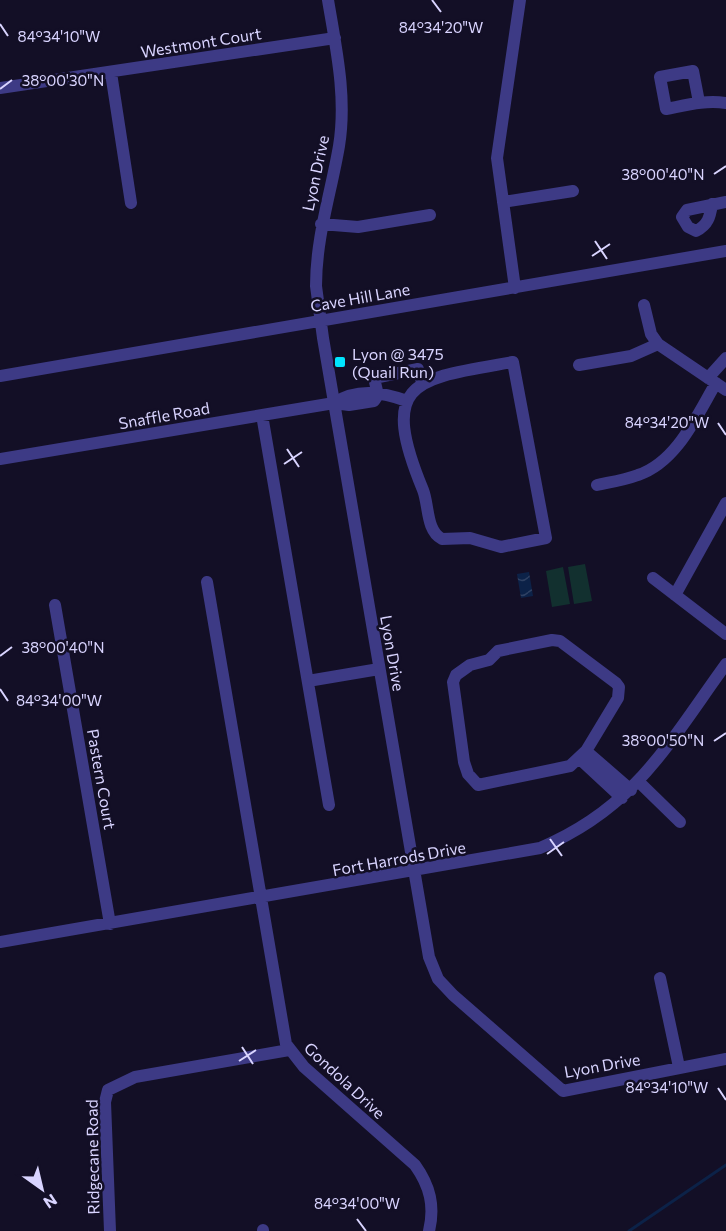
<svg xmlns="http://www.w3.org/2000/svg" width="726" height="1231" font-family="Commissioner,sans-serif">
  <defs>
    <pattern id="water-waves" width="16" height="10" patternUnits="userSpaceOnUse" patternTransform="scale(1.5)"><rect width="16" height="10" fill="#0c2248"/><path d="M0 5q4-4 8 0t8 0" fill="none" stroke="#2f4163"/></pattern>
  </defs>
  <rect width="100%" height="100%" fill="#130f26"/>
  <path fill="#12302f" d="M585,564L592,601L574,604L568,567Z
    M563,567L570,604L552,607L546,571Z"/>
  <path fill="url(#water-waves)" d="M529,572L533,596L521,598L517,574Z"/>
  <g fill="none" stroke-linecap="round" stroke-linejoin="round">
    <path stroke="#0c2248" stroke-width="3" d="M629,1231L726,1165"/>
    <path stroke="#3d3a85" stroke-width="12" d="M328,0C336,48 347,97 339,146C331,193 316,237 316,286L323,338L429,957L438,979L453,995L563,1091L726,1059
      M111,73L131,203
      M0,88L335,38
      M699,102L693,71L660,77L666,109C687,105 705,100 726,103
      M503,202L573,191
      M712,204C710,217 708,225 696,231L688,227L682,217L687,210L726,202
      M321,224L358,227L430,215
      M515,288L497,158L520,0
      M644,305L651,334L658,344L726,390
      M513,362L546,538L501,547L470,538L442,539C426,531 429,505 423,490C377,379 416,379 513,362Z
      M579,365L631,356L658,344
      M0,376L726,251
      M708,378L726,358
      M378,395L374,378L418,369L422,382
      M334,403C357,388 382,392 407,401
      M262,415L329,805
      M0,459L334,403L349,405L374,401L378,395
      M597,485C611,482 625,480 638,475C677,462 697,415 716,383
      M653,578L726,634
      M207,582L286,1044L304,1067L415,1165C430,1186 435,1206 429,1231
      M675,595L726,503
      M55,605L110,924
      M552,640L560,641L616,683L619,687L618,698L586,751L570,766L478,785L468,774L464,762L453,682L456,675L470,665L489,660L498,651Z
      M308,681L379,669
      M586,751L631,790
      M580,759L622,798
      M639,782L680,822
      M0,942L540,848C635,808 668,744 726,664
      M660,978L679,1067
      M263,1230V1231
      M110,1231L105,1102L108,1090L135,1077L289,1050"/>
  </g>
  <path fill="none" stroke="#d9d4ff" stroke-width="2" d="M432,0L441,12M0,24L8,36M0,89L12,80M714,174L726,166M595,241L607,259M592,256L610,244M718,423L726,435M287,449L299,467M284,464L302,452M0,656L12,647M0,689L8,701M714,741L726,733M550,839L562,856M547,854L564,842M242,1047L253,1064M239,1061L256,1050M718,1088L726,1100M357,1219L366,1231"/>
  <rect fill="#00e5ff" stroke="#130f26" stroke-width="2" x="334" y="356" width="12" height="12" rx="3"/>
  <g text-anchor="middle" dominant-baseline="central" stroke-width="5" stroke-linejoin="round" paint-order="stroke">
    <g font-size="16" fill="#d9d4ff" stroke="#130f26">
      <text transform="translate(201 42) rotate(-9)">Westmont Court</text>
      <text transform="translate(315 173) rotate(-78)">Lyon Drive</text>
      <text transform="translate(360 297) rotate(-10)">Cave Hill Lane</text>
      <text transform="translate(164 415) rotate(-10)">Snaffle Road</text>
      <text transform="translate(393 653) rotate(80)">Lyon Drive</text>
      <text transform="translate(102 779) rotate(80)">Pastern Court</text>
      <text transform="translate(399 858) rotate(-10)">Fort Harrods Drive</text>
      <text transform="translate(602 1065) rotate(-10)">Lyon Drive</text>
      <text transform="translate(345 1080) rotate(43)">Gondola Drive</text>
      <text transform="translate(92 1157) rotate(-91)">Ridgecane Road</text>
    </g>
    <g font-size="16" fill="#d9d4ff" stroke="#130f26" text-anchor="start">
      <text x="352" y="353">Lyon @ 3475<tspan x="352" dy="18">(Quail Run)</tspan></text>
    </g>
  </g>
  <g font-size="15" text-anchor="middle" fill="#d9d4ff" stroke="#130f26" stroke-width="5" stroke-linejoin="round" paint-order="stroke">
    <text x="441" y="33">84°34'20"W</text>
    <text x="59" y="42">84°34'10"W</text>
    <text x="63" y="86">38°00'30"N</text>
    <text x="663" y="180">38°00'40"N</text>
    <text x="667" y="428">84°34'20"W</text>
    <text x="63" y="653">38°00'40"N</text>
    <text x="59" y="706">84°34'00"W</text>
    <text x="663" y="746">38°00'50"N</text>
    <text x="667" y="1093">84°34'10"W</text>
    <text x="357" y="1209">84°34'00"W</text>
  </g>
  <g transform="translate(42 1189) rotate(146)" stroke="#130f26" stroke-width="4.5" paint-order="stroke">
  <path d="M0-4.5L10 22L0 15L-10 22Z" fill="#d9d4ff"/>
  <text y="-9" font-size="16" font-weight="bold" text-anchor="middle" fill="#d9d4ff">N</text>
  </g>
</svg>
